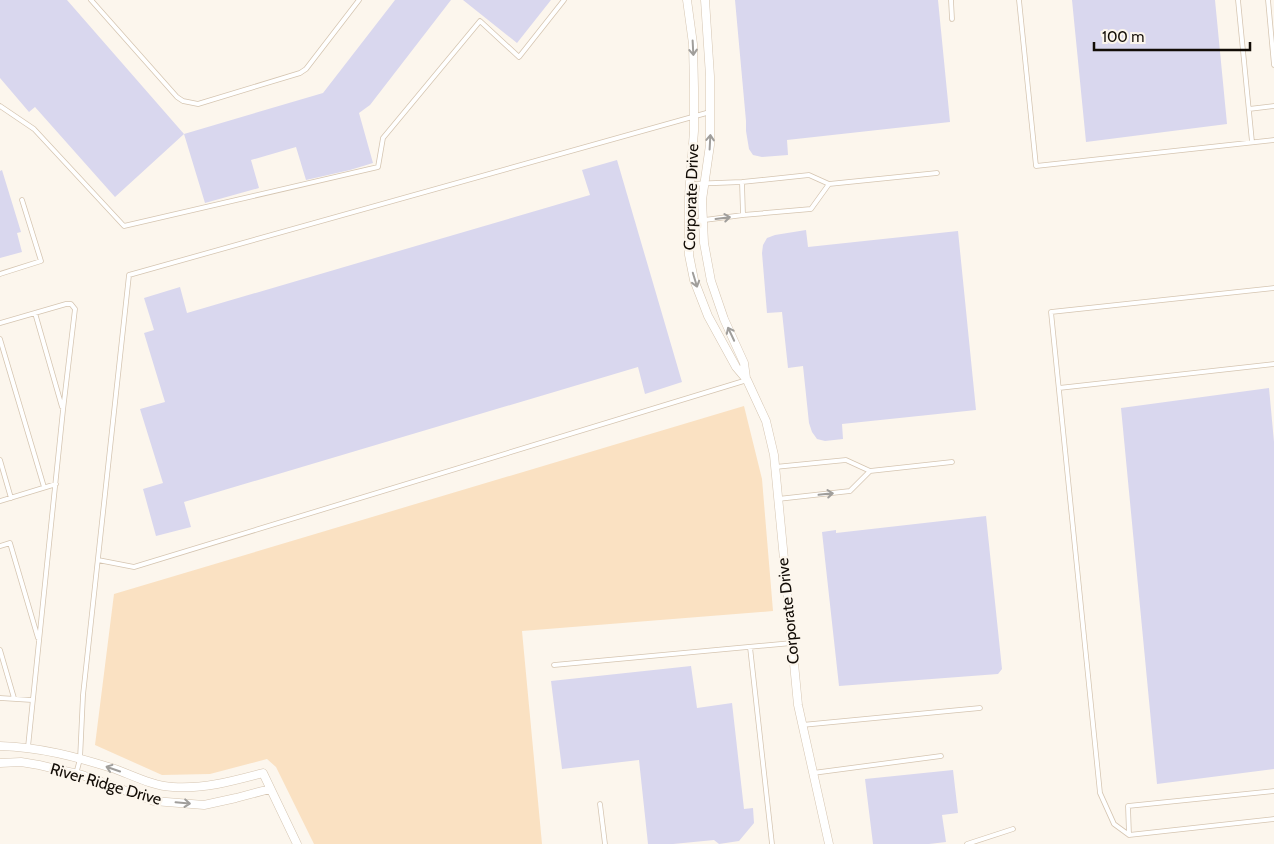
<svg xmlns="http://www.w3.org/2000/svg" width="1274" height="844" font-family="Cabin,sans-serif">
  <rect width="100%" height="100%" fill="#fcf6ed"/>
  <path fill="#fae1c2" d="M744,406L762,479L773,611L522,631L542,844H314L276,767L267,759L210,774L162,775L95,745L114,594Z"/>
  <path fill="#d9d7ee" d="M0,0H67L184,134L115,197L35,107L29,112L0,78Z
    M395,0H451L370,105L359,113L373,163L350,170L306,180L296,147L251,160L259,188L205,203L184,134L323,93Z
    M463,0H551L517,43Z
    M735,0H938L950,122L787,140L788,155L762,157L753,155L749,149L746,131V121Z
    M1072,0H1215L1227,124L1086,142Z
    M617,160L682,382L645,394L638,367L184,502L191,527L156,536L143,489L163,483L140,409L165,402L144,333L154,330L144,298L180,287L187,313L590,195L582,170Z
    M2,170L21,232L17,233L22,252L0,258V171Z
    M806,230L808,247L958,231L976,410L842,424L843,439L825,441L817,439L812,432L809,423L803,366L788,368L782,312L767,313L762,253L763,245L767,238L775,235Z
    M1269,388L1274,442V769L1157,784L1121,408Z
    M986,516L1002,669L998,674L839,686L822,532L836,530V533Z
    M691,666L697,708L732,703L744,809L753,808L754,823L739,841L719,844L714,840L673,844H648L639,760L562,769L551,681Z
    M953,770L958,813L942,815L946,842L929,844H873L865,779Z"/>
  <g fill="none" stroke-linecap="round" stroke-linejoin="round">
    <defs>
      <path id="lane" d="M91,0L177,97L183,101L198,104L300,73L306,69L359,0
        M951,0L952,19
        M1019,0L1036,166L1274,140
        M1238,0L1252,142
        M1268,0L1274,65
        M0,106L34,129L124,226L378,167L383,138L480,21L519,57L564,0
        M1249,109L1274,106
        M742,182L743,215
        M690,184L742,182L809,175L829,184
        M689,222L743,215L811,209L829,184L937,173
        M0,274L41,261L22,200
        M1274,288L1051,312L1100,793L1114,824L1129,835L1274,819
        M35,313L62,407
        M0,323L66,304H71L75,309L63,410L28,747
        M0,339L44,487
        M1059,388L1274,364
        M0,460L11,498
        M775,467L846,460L870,471L952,462
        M778,499L850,491L870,471
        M0,501L56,484
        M0,546L10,543L38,638
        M98,560L134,567L747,380
        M750,647L772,844
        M0,650L14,698
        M554,665L792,643
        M0,698L32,700
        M802,725L980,708
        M813,773L941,756
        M76,774L80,759L83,695L129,275L710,112
        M600,804L605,844
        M1129,835L1128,806L1274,791
        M967,844L1013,829"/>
      <path id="street" d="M687,0L693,44L694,88V131L689,195V255L694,280L708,316L736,367L747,380L766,421L774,455L798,705L829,844
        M705,0L710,76V145L702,200L704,243L711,281L724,319L744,363L746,378
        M0,746C40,747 77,757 115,769C134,776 153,786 173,787C204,789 233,781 263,773L297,844
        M0,763L21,762L39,765L82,775L154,801L204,805L236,798L270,789"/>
    </defs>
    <use href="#lane" stroke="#d5c5b1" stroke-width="5.5"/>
    <use href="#street" stroke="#d5c5b1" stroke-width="9"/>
    <use href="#lane" stroke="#fff" stroke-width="4"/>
    <use href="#street" stroke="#fff" stroke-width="8"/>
  </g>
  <defs><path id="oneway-shaft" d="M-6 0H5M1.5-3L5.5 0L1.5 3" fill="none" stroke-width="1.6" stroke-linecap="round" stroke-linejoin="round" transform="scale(1.25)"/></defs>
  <g stroke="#a09e9b">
    <use href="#oneway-shaft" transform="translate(693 48) rotate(87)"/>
    <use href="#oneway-shaft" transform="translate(710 142) rotate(-87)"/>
    <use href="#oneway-shaft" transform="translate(723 218) rotate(-7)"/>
    <use href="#oneway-shaft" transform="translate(695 280) rotate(73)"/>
    <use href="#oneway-shaft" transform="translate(731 334) rotate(-115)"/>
    <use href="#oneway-shaft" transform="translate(826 494) rotate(-6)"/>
    <use href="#oneway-shaft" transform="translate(113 769) rotate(-161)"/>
    <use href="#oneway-shaft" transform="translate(183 803) rotate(5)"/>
  </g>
  <g text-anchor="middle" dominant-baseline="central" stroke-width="4.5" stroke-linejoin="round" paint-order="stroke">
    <g font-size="16" fill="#120c06" stroke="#fcf6ed">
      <text transform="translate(691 197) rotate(-88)">Corporate Drive</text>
      <text transform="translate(788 611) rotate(-96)">Corporate Drive</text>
      <text transform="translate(106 784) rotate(16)">River Ridge Drive</text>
    </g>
  </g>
  <path d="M1094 42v8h156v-8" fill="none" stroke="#120c06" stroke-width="2.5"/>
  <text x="1102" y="42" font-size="15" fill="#120c06" stroke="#fcf6ed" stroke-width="4" paint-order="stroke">100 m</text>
</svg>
